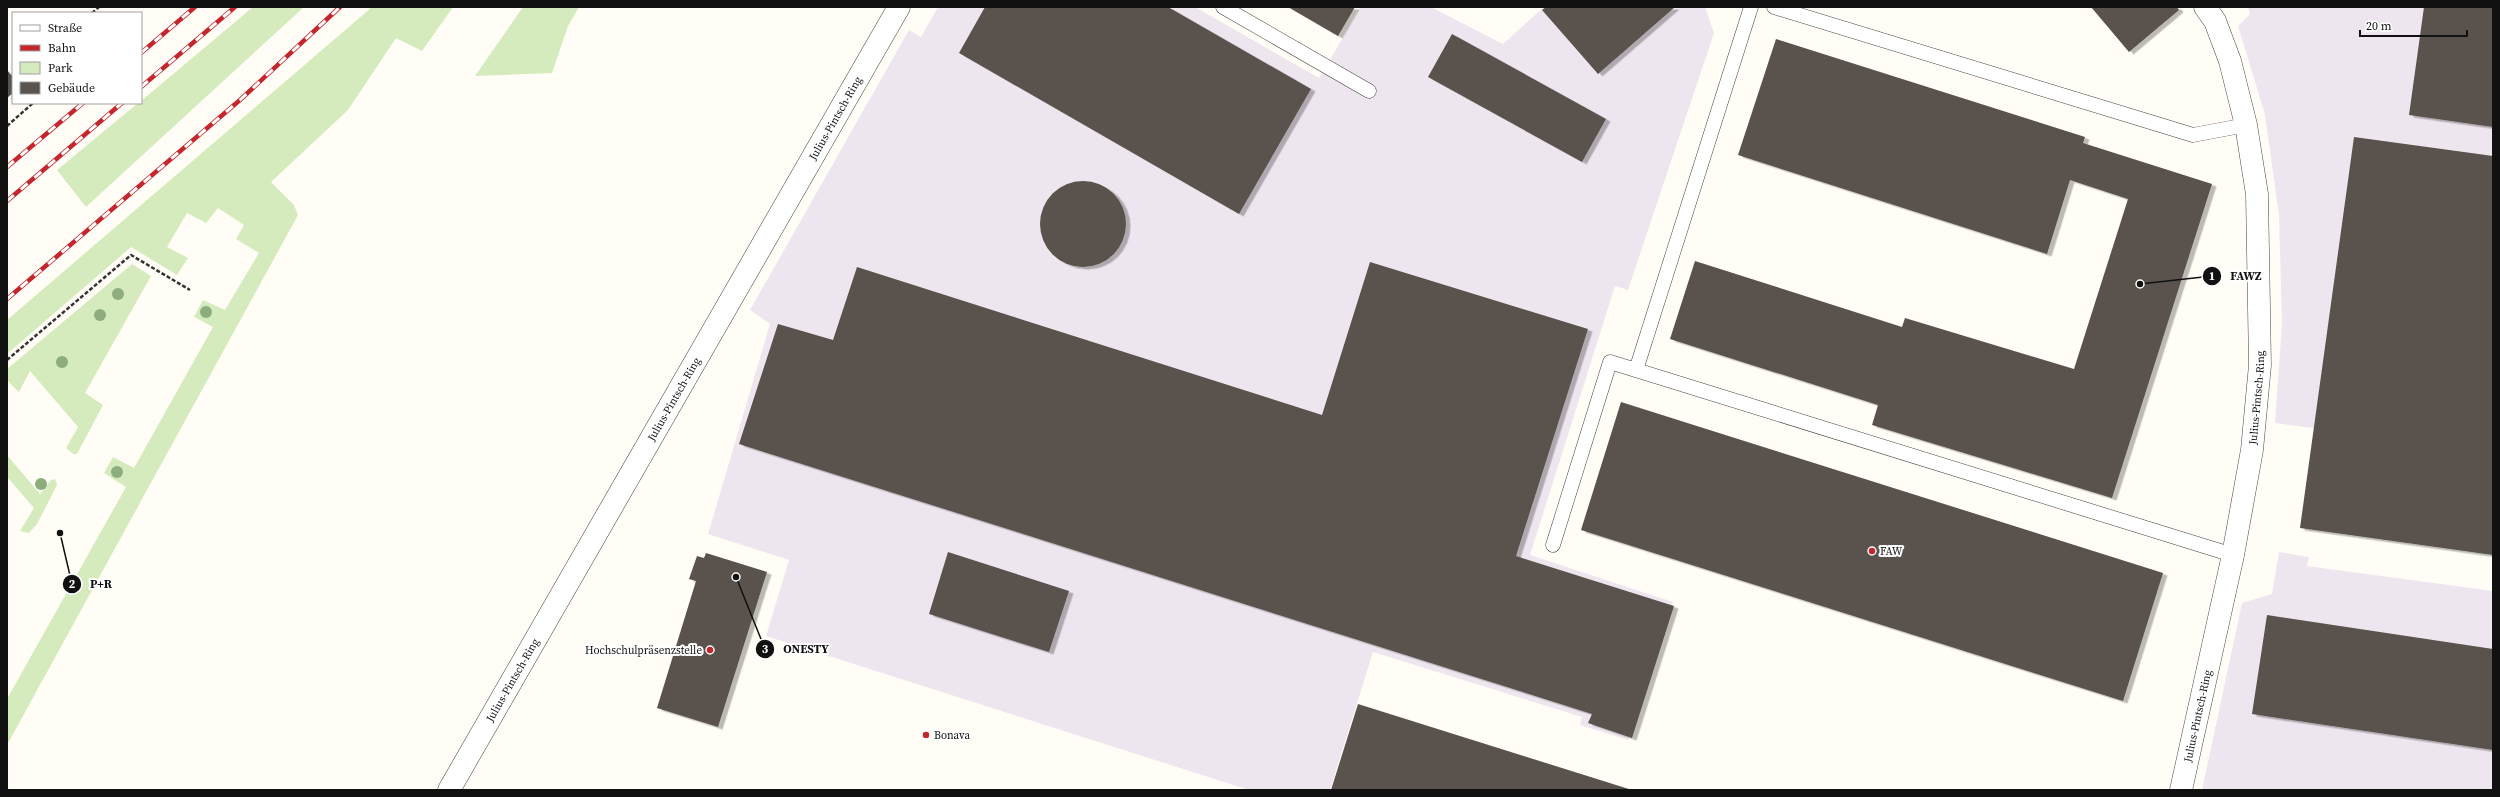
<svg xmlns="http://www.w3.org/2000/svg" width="2500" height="797" font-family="'Source Serif 4',serif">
  <defs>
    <filter id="shadow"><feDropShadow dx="4.5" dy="2.5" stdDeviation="0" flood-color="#0004"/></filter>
  </defs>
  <rect width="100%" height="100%" fill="#fffdf5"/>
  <path fill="#eee6ef" d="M938,7H1195L1319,78L1361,7H1431L1503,44L1544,7H1705L1714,33L1628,290L1615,286L1530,555L1673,602L1628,740L1580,725L1582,717L1373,652L1330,790H1249L766,636L789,560L708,534L770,324L750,310L909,30L921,37Z
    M2248,7H2493V452L2275,423L2282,323L2279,215L2265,115L2238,26L2250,14Z
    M2279,552L2309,557L2307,566L2493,591V790H2202L2242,603L2272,594Z"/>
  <path fill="#d5ebbd" d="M253,7H304L86,207L57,170L138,103H141V101Z
    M372,7H453L422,51L396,38L348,110L271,182L294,205L298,215L7,745V699L126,487L104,473L113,457L134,468L213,327L194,317L203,300L225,310L259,253L236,239L244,225L218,208L206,223L187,213L167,247L188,258L177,275L131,247L7,354V320Z
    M523,7H579L568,26L552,73L475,76Z
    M132,264L151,276L85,393L103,405L77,454H73L66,448L78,427L30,371L19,392L7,380V369Z
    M7,455L40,494L51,480L55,479L57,485L37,524L29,533L20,531L34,508L7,477Z"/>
  <path fill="#5a524d" filter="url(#shadow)" d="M985,7H1168L1311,89L1239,214L959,53Z
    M1288,7H1355L1338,36Z
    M1546,7H1675L1598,74L1542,10Z
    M2091,7H2177L2179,10L2129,52Z
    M2424,7H2493V127L2409,115Z
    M1452,34L1606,119L1582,162L1428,77Z
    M1776,39L2085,137L2083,143L2212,184L2112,498L1872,425L1878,405L1670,339L1695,261L1902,327L1905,318L2074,369L2128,199L2070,180L2047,254L1738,155Z
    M7,70L13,77V93L7,98Z
    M2354,137L2493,156V555L2300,528Z
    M1040 224a43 43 0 1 1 86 0a43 43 0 1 1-86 0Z
    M1370,262L1588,329L1516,556L1674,606L1632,738L1588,723L1592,714L739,444L778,324L833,340L857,267L1322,415Z
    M1621,402L2163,573L2123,701L1581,530Z
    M948,552L1069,591L1049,652L929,614Z
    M706,553L767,572L718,727L657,708L696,581L689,579L697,556L704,558Z
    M2267,615L2493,649V750L2252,714Z
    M1358,704L1632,790H1331Z"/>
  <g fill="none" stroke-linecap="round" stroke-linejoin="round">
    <defs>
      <path id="service" d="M1223,7L1369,91
        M1774,7L2193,135L2246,125
        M1636,370L1751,7
        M1553,545L1610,362L2233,555"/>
      <g id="minor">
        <path id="s1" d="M449,790L899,7"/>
        <path id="s2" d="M2181,790L2233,555L2252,450L2260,365L2257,194L2246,125L2230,61L2215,21L2205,7"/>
      </g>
    </defs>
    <use href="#service" stroke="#444" stroke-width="15"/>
    <use href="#minor" stroke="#444" stroke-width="23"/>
    <path stroke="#333" stroke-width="2.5" stroke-dasharray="4 2" stroke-linecap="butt" d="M92,13L99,7
      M7,126L33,103
      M7,360L131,255L190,290"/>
    <use href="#service" stroke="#fff" stroke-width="14"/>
    <use href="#minor" stroke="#fff" stroke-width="22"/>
    <defs>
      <path id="rail" d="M141,53L195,7
        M141,87L235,7
        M7,167L83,103
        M7,201L122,103
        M7,299L240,100L340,7"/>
    </defs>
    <use href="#rail" stroke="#c4262e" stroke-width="4.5"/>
    <use href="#rail" stroke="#fff" stroke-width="3" stroke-dasharray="9" stroke-linecap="butt"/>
  </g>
  <g fill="#8dad7f">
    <circle cx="118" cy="294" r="6"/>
    <circle cx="206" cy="312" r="6"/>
    <circle cx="100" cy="315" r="6"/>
    <circle cx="62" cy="362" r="6"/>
    <circle cx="117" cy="472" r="6"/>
    <circle cx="41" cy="484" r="6"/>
  </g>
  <g fill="#c4262e" stroke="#fff" stroke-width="1.5">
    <circle cx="1872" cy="551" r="4"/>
    <circle cx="710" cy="650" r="4"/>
    <circle cx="926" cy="735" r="4"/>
  </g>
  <g text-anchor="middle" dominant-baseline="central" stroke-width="4" stroke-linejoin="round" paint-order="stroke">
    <g font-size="11" fill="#111" stroke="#fff">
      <text stroke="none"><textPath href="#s1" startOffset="775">Julius-Pintsch-Ring</textPath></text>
      <text stroke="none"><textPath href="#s1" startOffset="451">Julius-Pintsch-Ring</textPath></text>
      <text stroke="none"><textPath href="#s2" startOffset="400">Julius-Pintsch-Ring</textPath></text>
      <text stroke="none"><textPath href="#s1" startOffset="127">Julius-Pintsch-Ring</textPath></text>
      <text stroke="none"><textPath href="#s2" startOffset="76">Julius-Pintsch-Ring</textPath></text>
    </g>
    <g font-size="11" fill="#111" stroke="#fff" text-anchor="start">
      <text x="1880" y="551">FAW</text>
      <text x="702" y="650" text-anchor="end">Hochschulpräsenzstelle</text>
      <text x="934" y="735">Bonava</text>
    </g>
  </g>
  <path fill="none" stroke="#111" stroke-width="1.5" d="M2140 284L2212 276M60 533L72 584M736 577L765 649"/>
  <g fill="#111" stroke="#fff" stroke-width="1.5">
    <circle cx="2140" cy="284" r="4"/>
    <circle cx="60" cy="533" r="4"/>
    <circle cx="736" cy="577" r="4"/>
    <circle cx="2212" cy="276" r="10"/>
    <circle cx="72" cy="584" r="10"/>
    <circle cx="765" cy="649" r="10"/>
  </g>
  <g font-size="12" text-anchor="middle" font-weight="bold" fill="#fff">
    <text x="2212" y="280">1</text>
    <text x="72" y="588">2</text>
    <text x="765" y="653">3</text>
  </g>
  <g font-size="12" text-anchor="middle" font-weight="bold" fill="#111" stroke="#fff" stroke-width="4" stroke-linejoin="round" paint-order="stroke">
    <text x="2246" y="280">FAWZ</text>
    <text x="101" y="588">P+R</text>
    <text x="806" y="653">ONESTY</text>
  </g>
  <rect width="2500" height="797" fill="none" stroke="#111111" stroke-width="16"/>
  <rect x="12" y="12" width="130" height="92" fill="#ffffff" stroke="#a0a0a0"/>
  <rect x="20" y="25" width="20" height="6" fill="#ffffff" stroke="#a0a0a0"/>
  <text x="48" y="32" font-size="12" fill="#111111">Straße</text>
  <rect x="20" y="45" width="20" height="6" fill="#c4262e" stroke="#a0a0a0"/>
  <text x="48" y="52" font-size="12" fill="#111111">Bahn</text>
  <rect x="20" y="62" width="20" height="12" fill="#d5ebbd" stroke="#a0a0a0"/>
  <text x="48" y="72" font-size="12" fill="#111111">Park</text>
  <rect x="20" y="82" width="20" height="12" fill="#5a524d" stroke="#a0a0a0"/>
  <text x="48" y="92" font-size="12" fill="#111111">Gebäude</text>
  <path d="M2360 30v6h107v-6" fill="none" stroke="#111111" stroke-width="2"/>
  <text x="2366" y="30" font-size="12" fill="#111111" stroke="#ffffff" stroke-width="3" paint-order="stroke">20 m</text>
</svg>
